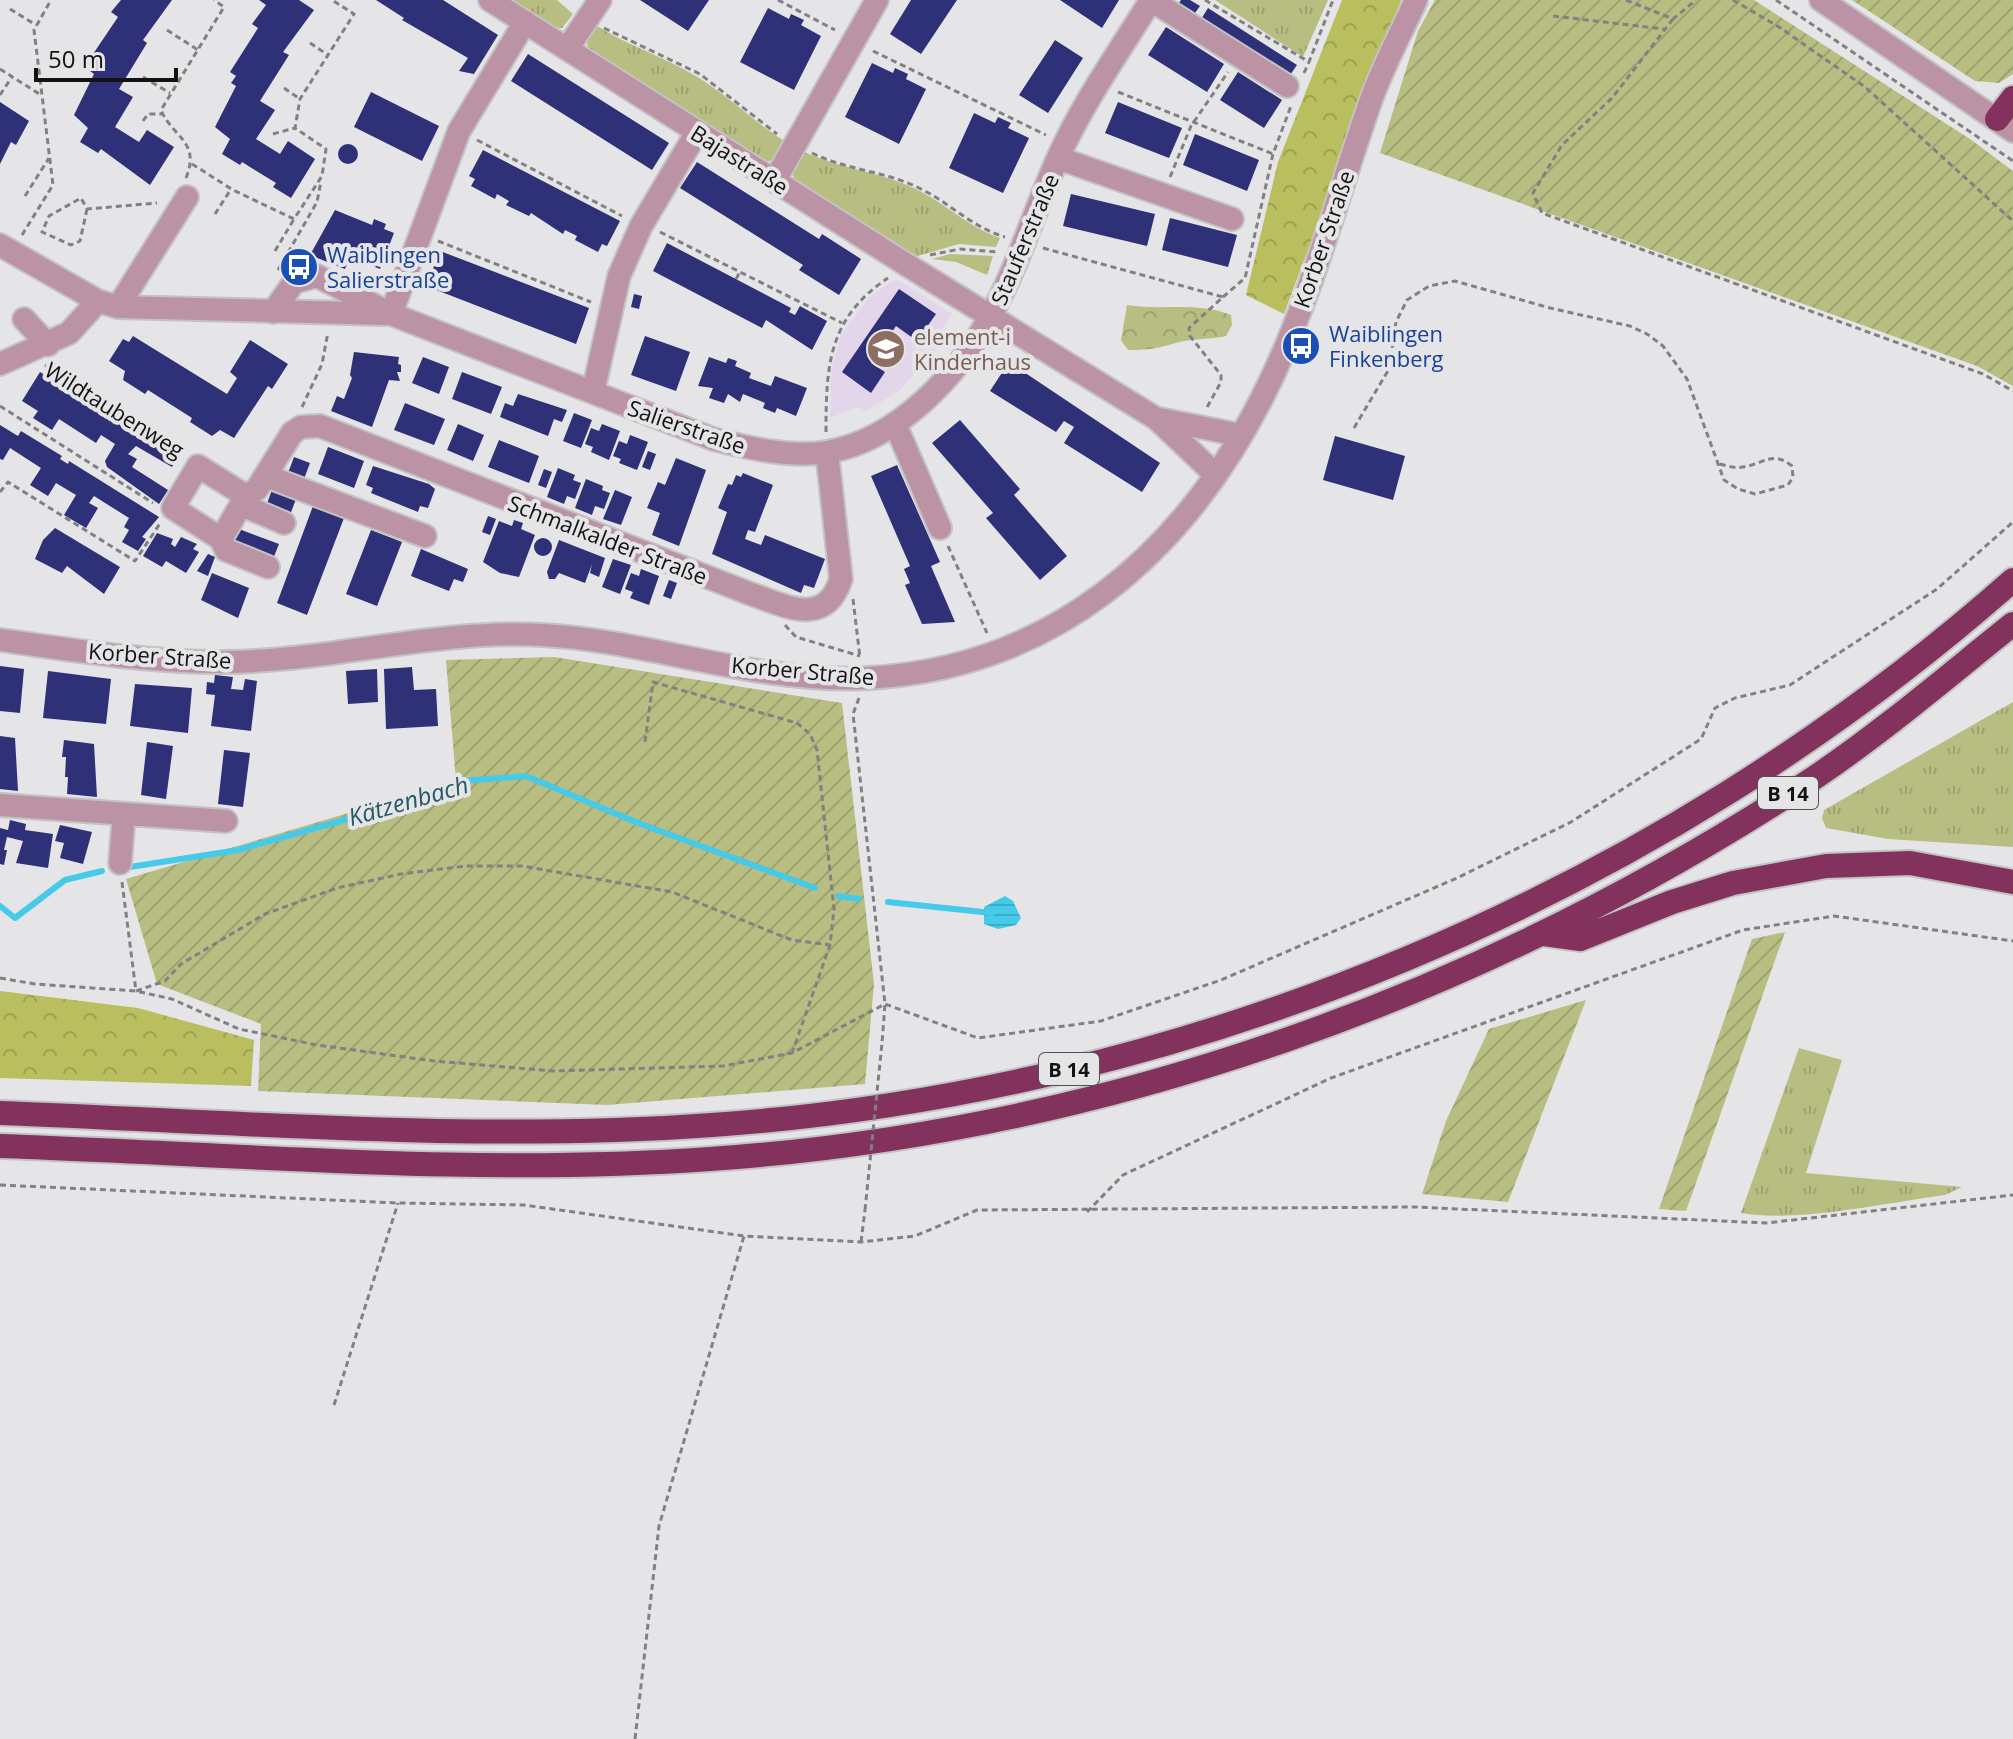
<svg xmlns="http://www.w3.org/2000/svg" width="2013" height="1739" font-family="'Open Sans',sans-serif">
  <defs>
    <pattern id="grass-tufts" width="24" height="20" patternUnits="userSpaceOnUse" patternTransform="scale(2)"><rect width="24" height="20" fill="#b8bd81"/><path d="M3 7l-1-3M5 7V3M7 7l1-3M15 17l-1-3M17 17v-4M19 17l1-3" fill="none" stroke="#9da26f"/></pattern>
    <pattern id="forest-crowns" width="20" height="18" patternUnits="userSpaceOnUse" patternTransform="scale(2)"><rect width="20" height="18" fill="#b9be5e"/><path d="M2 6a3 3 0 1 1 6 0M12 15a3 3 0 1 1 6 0" fill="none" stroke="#9ea251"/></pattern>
    <pattern id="park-crowns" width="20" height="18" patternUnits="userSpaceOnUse" patternTransform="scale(2)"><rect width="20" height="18" fill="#b8bd81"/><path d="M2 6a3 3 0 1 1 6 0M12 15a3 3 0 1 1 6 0" fill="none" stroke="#9da26f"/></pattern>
    <pattern id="garden-furrows" width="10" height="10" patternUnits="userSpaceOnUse" patternTransform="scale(2)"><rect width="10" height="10" fill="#b8bd81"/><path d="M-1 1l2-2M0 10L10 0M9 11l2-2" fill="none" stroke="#9da26f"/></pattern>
    <pattern id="water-rules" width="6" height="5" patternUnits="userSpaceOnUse" patternTransform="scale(2)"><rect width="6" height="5" fill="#46caea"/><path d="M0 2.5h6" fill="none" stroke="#3cadc8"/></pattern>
  </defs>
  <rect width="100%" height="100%" fill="#e5e5e8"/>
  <path fill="#e3d6ea" d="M896,279L952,314L935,340L938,346L900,390L866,411L858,407L830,418L831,370L841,335L870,296Z"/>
  <path fill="url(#grass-tufts)" d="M506,0H557L573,14L562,28L551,29Z
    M1215,0H1328L1303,57Z
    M594,24C626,45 662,56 694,75C727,94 753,122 785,141L773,160L765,162L589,52L586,38Z
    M802,151C839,168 879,172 914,188C945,203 968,227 1000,238L996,247L959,244L911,258L795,183L792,170Z
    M950,254L993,256L987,275L956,262L932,259Z
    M2013,702V847L1888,839L1826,828L1822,818L1824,810Z
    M1799,1048L1842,1060L1806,1173L1962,1187L1945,1195C1884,1203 1799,1223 1741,1213Z"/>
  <path fill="url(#forest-crowns)" d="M1342,0H1401L1284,314L1246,295L1278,162Z
    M0,991L138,1008L254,1040L251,1086L0,1078Z"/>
  <path fill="url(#park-crowns)" d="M1127,305C1160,311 1198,301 1231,315L1232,325L1226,336C1210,340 1195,338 1180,342C1157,348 1153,350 1128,350L1121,340Z"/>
  <path fill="url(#garden-furrows)" d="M1435,0H1754L1970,139L2013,171V386L1977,366L1380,153L1418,31Z
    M1852,0H2013V74L1999,83L1975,81Z
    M554,657L842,703L874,984L865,1084L607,1105L258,1091L261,1024L157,984L126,879L456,781L446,660Z
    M1785,932L1686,1211L1659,1209L1752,939Z
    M1586,1000L1508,1202L1422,1194L1446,1121L1489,1029Z"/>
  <path fill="url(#water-rules)" d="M1005,896L1013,901L1021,918L1016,925L998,929L984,924V907Z"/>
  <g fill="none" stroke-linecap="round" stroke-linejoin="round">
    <path stroke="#46caea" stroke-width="6" d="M130,867L238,850L376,811L462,781L526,776L638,823L815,888
      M838,896L859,899
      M888,902L992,913
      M0,906L15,918L65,880L102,871"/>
  </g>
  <path fill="#2e3078" d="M121,0H172L143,40L147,43L119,89L133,97L115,127L139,142L147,130L174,147L150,185L101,149L98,153L80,142L88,128L74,115L94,74L90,71L95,63L89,60L118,17L111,12Z
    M259,0H299L314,10L283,52L289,55L260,101L275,110L256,139L280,154L288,141L315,159L291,198L273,187L276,183L242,162L240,165L222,154L230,139L215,127L236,86L231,83L236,76L230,72L258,28L252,24L266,5Z
    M376,0H443L498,35L474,74L459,71L468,58L402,20L404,18Z
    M640,0H709L688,31Z
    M911,0H957L921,54L890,34Z
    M1060,0H1119L1102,28Z
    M1181,0H1190L1200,6L1195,13L1179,3Z
    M768,8L789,19L791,14L804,20L801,25L821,36L794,90L740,62Z
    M1208,8L1297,65L1288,78L1200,21Z
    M1166,27L1224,64L1207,92L1148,55Z
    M1055,40L1083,58L1048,113L1019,95Z
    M528,54L669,143L652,170L511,81Z
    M872,63L893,73L895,68L908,74L906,79L926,89L899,144L845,117Z
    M1238,72L1282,100L1264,128L1220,100Z
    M371,92L439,126L422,161L354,127Z
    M0,102L29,121L16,145L11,142L0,164Z
    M1118,102L1182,128L1169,158L1105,133Z
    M974,113L995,123L998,117L1011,123L1008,128L1029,138L1003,193L949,168Z
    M1195,134L1259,160L1247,191L1183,165Z
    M338 154a10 10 0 1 1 20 0a10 10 0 1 1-20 0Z
    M483,150L620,221L607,246L602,244L598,252L575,240L577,236L565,230L563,234L531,213L529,216L506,205L509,201L497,194L495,199L471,186L475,179L469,176Z
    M697,162L819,239L822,234L861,259L839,295L799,270L803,265L680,188Z
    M1071,194L1155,214L1147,246L1063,226Z
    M335,210L372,225L374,219L386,224L384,229L394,233L380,269L350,257L345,269L310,255Z
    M1170,218L1237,235L1228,267L1162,250Z
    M667,243L791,308L789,312L795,315L800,306L827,321L812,350L766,320L762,328L653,271Z
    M440,251L589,308L576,344L426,286Z
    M899,289L936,314L917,341L896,326L871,363L885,372L871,393L842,372Z
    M634,294L642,296L639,309L631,307Z
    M133,336L227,394L237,378L230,372L250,340L288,364L272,389L268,386L234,438L220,430L212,436L190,422L192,418L148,390L145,394L123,380L125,371L109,361L123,339L129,342Z
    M645,336L690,352L676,391L631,375Z
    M354,352L399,357L398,364L401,365V372H397L400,381L389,380L372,427L331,411L337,396L344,399L352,378L350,375Z
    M423,357L449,367L439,394L412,383Z
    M709,357L726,363L728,358L737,361L735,366L751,373L749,378L771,386L775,376L807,388L796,416L777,408L775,413L763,408L765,403L743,394L740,402L728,394L724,403L709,398L713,388L698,386Z
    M1009,362L1160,463L1142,492L1064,443L1074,427L1064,421L1056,432L990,391Z
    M40,372L149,441L152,436L181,453L172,467L136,446L128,454L137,459L132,467L168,490L159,504L107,467L105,461L115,444L101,435L96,443L59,419L52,430L33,418L38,411L22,401Z
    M462,372L502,387L491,414L452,399Z
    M518,394L567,410L562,422L554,419L548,436L500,417L505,403L513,406Z
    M405,403L445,419L434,445L394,430Z
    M574,413L592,420L581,448L563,441Z
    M960,420L1020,489L1014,495L1067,556L1040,580L986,518L993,513L932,443Z
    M458,424L484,435L473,461L447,450Z
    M602,424L620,431L609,460L591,452L593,447L585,444L591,428L599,431Z
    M0,425L18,436L21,431L62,456L60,459L68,464L69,461L159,517L142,537L146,539L138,551L122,542L129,530L124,527L129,518L94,496L89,503L98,508L86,528L64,515L76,495L56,483L48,496L30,485L41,468L10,448L3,460L0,459Z
    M630,435L648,442L637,470L619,463L621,459L613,456L619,441L627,444Z
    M1335,436L1405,456L1393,500L1323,480Z
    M499,440L539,456L529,483L488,467Z
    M328,447L364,461L354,488L318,474Z
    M648,451L656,454L650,470L642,467Z
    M294,457L310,463L304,479L288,473Z
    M676,458L706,470L679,546L652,535L660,513L647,508L658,482L665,485Z
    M897,465L940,562L931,566L955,622L922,624L905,585L910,583L904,569L910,566L871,476Z
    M373,466L429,484L435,489L428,508L420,506L418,512L371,493L373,488L366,485Z
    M558,468L575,475L573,480L581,483L575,499L567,496L564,504L547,497Z
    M544,469L552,472L546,488L538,485Z
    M743,473L773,485L755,532L748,530L745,539L761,545L765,535L825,559L814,588L804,585L801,593L712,554L727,512L718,508L728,484L732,485L736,475L741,477Z
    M586,479L603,486L602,490L610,493L604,509L595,506L592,515L575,508Z
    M272,490L296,499L290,515L266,506Z
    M615,490L632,497L621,525L603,519Z
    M313,506L344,518L307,615L277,603Z
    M488,516L496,519L490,535L482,532Z
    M514,520L523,523L521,529L535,535L519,577L500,573L483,562L499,521L512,526Z
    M55,528L120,567L104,594L67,566L62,573L35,559L43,540Z
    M239,529L279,544L273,559L233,544Z
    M371,530L402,542L377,606L346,594Z
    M157,533L173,539L171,544L175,547L181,537L197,544L193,549L199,552L186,573L166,561L162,567L143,556Z
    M534 547a9 9 0 1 1 18 0a9 9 0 1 1-18 0Z
    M559,540L605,558L599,577L590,573L592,564L585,583L559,573L555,579H549L547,572Z
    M421,549L468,569L463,582L454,579L449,591L411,576Z
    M208,554L215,557L208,576L197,571Z
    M613,559L631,565L620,594L602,587Z
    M641,569L659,576L649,605L630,598L633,592L625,589L631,573L639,576Z
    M212,573L249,588L238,618L201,600Z
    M669,580L677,583L671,599L663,596Z
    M0,666L24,669L20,713L0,711Z
    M412,667L414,690L436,689L438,726L386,729L384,669Z
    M377,669L378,702L348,704L346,671Z
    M48,671L111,679L106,724L43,718Z
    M215,675L233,677L231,689L243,690L245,679L257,681L251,731L211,726L215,695L206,694L207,682L214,683Z
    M135,684L192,688L188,733L130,726Z
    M0,736L15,738L18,791L0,789Z
    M64,740L94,744L97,797L67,794L68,777H65L66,757H62Z
    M147,742L173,746L166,799L141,795Z
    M224,750L250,753L243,807L218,804Z
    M10,820L26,824L25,830L53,834L48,868L16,863L23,841L7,837L4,850H7L4,865L0,864V828L8,830Z
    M60,825L92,832L83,864L60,858L64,843L55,841Z"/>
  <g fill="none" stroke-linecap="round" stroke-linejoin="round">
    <defs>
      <path id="minor" d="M490,0L907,265L1157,419L1216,475
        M1151,0L1287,86
        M1821,0L2013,131
        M567,49L600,0
        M1058,158L1232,219
        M775,180L877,0
        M0,245L98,301L118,307L386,314
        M118,307L187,197
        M273,312L294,282L317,276L391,314L713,439C748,448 791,458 827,452C898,440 958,375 991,315C1018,266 1035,209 1058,158C1083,102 1119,52 1151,0
        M391,314L459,131L525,22
        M24,319L48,345
        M0,364L69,333L98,301
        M593,392L619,276L641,226L697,132
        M1159,419L1240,435
        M895,424L940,528
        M266,476L425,536
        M246,496L198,466L173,508L221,539L246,496L257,489L292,433L301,427L320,426L751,594C786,606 825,628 841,579L827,452
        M242,505L284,523
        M221,539L226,550L268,567
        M0,640C74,650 152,663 226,662C332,661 436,629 543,635C651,641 758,684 867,678C1050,669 1181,556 1262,398C1310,304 1336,199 1371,100C1383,66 1401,33 1416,0
        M0,805L226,821
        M120,863L124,814"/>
      <path id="highway" d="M1997,119L2013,98
        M1544,934L1580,939L1672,902L1733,883L1826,866L1910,863L2013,882
        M0,1113C237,1122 475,1142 712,1125C1187,1092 1656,896 2013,580
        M0,1146C237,1154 473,1176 710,1159C1106,1132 1487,994 1817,776C1885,730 1949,675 2013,624"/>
    </defs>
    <use href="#minor" stroke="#c3c3c6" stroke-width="26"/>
    <use href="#highway" stroke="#c3c3c6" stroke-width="28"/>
    <path stroke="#818183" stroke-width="3" stroke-dasharray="6 4" stroke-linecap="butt" d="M778,0L835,30
      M1205,0L1309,62L1333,0
      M1626,0L1673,19L1696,0
      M1733,0L1779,27L1865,87L2013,221
      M1776,0L2013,161
      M10,9L36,25
      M1553,16L1664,29
      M1673,19L1612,98L1562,145L1533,193L1542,213L1983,374L2013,391
      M604,28L700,74L777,134
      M167,30L198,50
      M310,43L328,55
      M873,51L1046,135
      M0,69L41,95
      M1304,73L1309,62
      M143,77L170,93
      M284,88L300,99
      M1118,92L1273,154
      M0,95L12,77
      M143,121L148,114H163
      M273,134L295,128
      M477,140L622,216
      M812,153C846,170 885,171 919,188C949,202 971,227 1005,237
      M192,164L233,190L294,219L322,176L326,149L295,128L300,99L354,14L332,0
      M1170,177L1191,126L1228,72
      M186,178C201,141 172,137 161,110L224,7L214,0
      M25,196L49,158
      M87,209L80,241L71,245L42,232L49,216L81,198L87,209L157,203
      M215,214L231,189
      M660,232L842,323
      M22,235L53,185L34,30L51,0
      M438,241L591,302
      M1043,248L1223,297L1189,328L1190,336L1221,375V382L1206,409
      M275,251L294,219
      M930,255L960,249L997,252
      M278,270L317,202L321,181
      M736,279L740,272
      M1223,297L1245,278L1273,154L1291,106
      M45,365L184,452
      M0,406L153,503
      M302,407L322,364L328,332
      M1354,428L1389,369L1396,322L1407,300L1429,286L1455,281L1550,308L1630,326L1647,334L1663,346L1687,379L1724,480L1738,489L1755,494L1788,485L1793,477L1792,466C1772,450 1764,464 1743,467C1734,469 1725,465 1716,463
      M826,432C826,366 828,318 888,278
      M0,492L8,482L135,561L161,522
      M948,546L987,633
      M853,599L860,658
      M785,625L796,637L860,656
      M859,698L853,714L885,1004L882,1043
      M645,742L653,682L797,723L810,734L817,750L834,909L830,945L792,1053
      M122,882L136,991L165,981L181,964L265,914L337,888L401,874L466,866H522L672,892L792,940L830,945
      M0,978L35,984L136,991L172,999L239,1029L317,1045L434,1061L553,1071L723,1066L792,1053L885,1004L978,1038L1101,1021L1221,980L1457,878L1571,822L1701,739L1715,708L1735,698L1790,685L1937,589L2013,522
      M0,1185L398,1203L524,1205L744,1236
      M1087,1212L1123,1175L1331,1078L1743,930L1834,916L2013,941
      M861,1242L865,1210
      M334,1405L398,1203
      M635,1739L659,1526L744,1236L861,1242L915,1236L977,1210L1415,1207L1766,1223L2013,1195"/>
    <use href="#minor" stroke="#bc93a5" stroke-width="22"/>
    <use href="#highway" stroke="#82325c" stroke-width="24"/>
    <path stroke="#818183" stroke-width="3" stroke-dasharray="6 4" stroke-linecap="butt" d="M865,1210L882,1043"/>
  </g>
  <defs>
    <symbol id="bus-disc" viewBox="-11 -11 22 22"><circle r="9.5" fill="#1a4fb4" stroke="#e5e5e8"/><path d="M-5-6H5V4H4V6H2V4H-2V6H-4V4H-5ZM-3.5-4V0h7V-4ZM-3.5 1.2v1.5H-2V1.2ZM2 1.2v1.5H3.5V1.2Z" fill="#fff"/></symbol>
    <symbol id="school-disc" viewBox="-11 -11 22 22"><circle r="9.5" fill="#8d6e63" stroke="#e5e5e8"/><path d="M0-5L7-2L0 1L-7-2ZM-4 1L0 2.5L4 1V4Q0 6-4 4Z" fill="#fff"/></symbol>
  </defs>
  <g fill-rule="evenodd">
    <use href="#bus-disc" x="277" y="245" width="44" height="44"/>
    <use href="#bus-disc" x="1279" y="324" width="44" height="44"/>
    <use href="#school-disc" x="864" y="327" width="44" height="44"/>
  </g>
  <g text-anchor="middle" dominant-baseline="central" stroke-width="8" stroke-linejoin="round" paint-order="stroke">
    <g fill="#e5e5e8" stroke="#525254" stroke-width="2">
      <rect x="1758" y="777" width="60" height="32" rx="6"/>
      <rect x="1039" y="1053" width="60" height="32" rx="6"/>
    </g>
    <g font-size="20" font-weight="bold" fill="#131314">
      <text x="1788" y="793">B 14</text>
      <text x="1069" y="1069">B 14</text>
    </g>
    <g font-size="22" fill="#131314" stroke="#e5e5e8">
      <text transform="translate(740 159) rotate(32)">Bajastraße</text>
      <text transform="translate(1024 239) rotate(-67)">Stauferstraße</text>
      <text transform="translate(1323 239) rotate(-71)">Korber Straße</text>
      <text transform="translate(115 409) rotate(32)">Wildtaubenweg</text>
      <text transform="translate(687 426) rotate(19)">Salierstraße</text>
      <text transform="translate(608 539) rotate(21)">Schmalkalder Straße</text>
      <text transform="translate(160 655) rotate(4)">Korber Straße</text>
      <text transform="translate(803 670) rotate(5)">Korber Straße</text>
    </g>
    <g font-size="22" fill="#164399" stroke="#e5e5e8" text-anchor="start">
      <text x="327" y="254">Waiblingen<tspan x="327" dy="25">Salierstraße</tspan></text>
      <text x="1329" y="333">Waiblingen<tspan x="1329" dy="25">Finkenberg</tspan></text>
    </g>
    <g font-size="22" fill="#785e54" stroke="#e5e5e8" text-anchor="start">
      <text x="914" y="336">element-i<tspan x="914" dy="25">Kinderhaus</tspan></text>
    </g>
    <g font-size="24" font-style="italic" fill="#235866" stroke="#e5e5e8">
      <text transform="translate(408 800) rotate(-16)">Kätzenbach</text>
    </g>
  </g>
  <path d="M36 68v12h140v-12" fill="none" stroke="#131314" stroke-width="4"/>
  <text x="48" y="68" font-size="24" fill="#131314" stroke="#e5e5e8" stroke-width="6" paint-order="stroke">50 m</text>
</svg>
